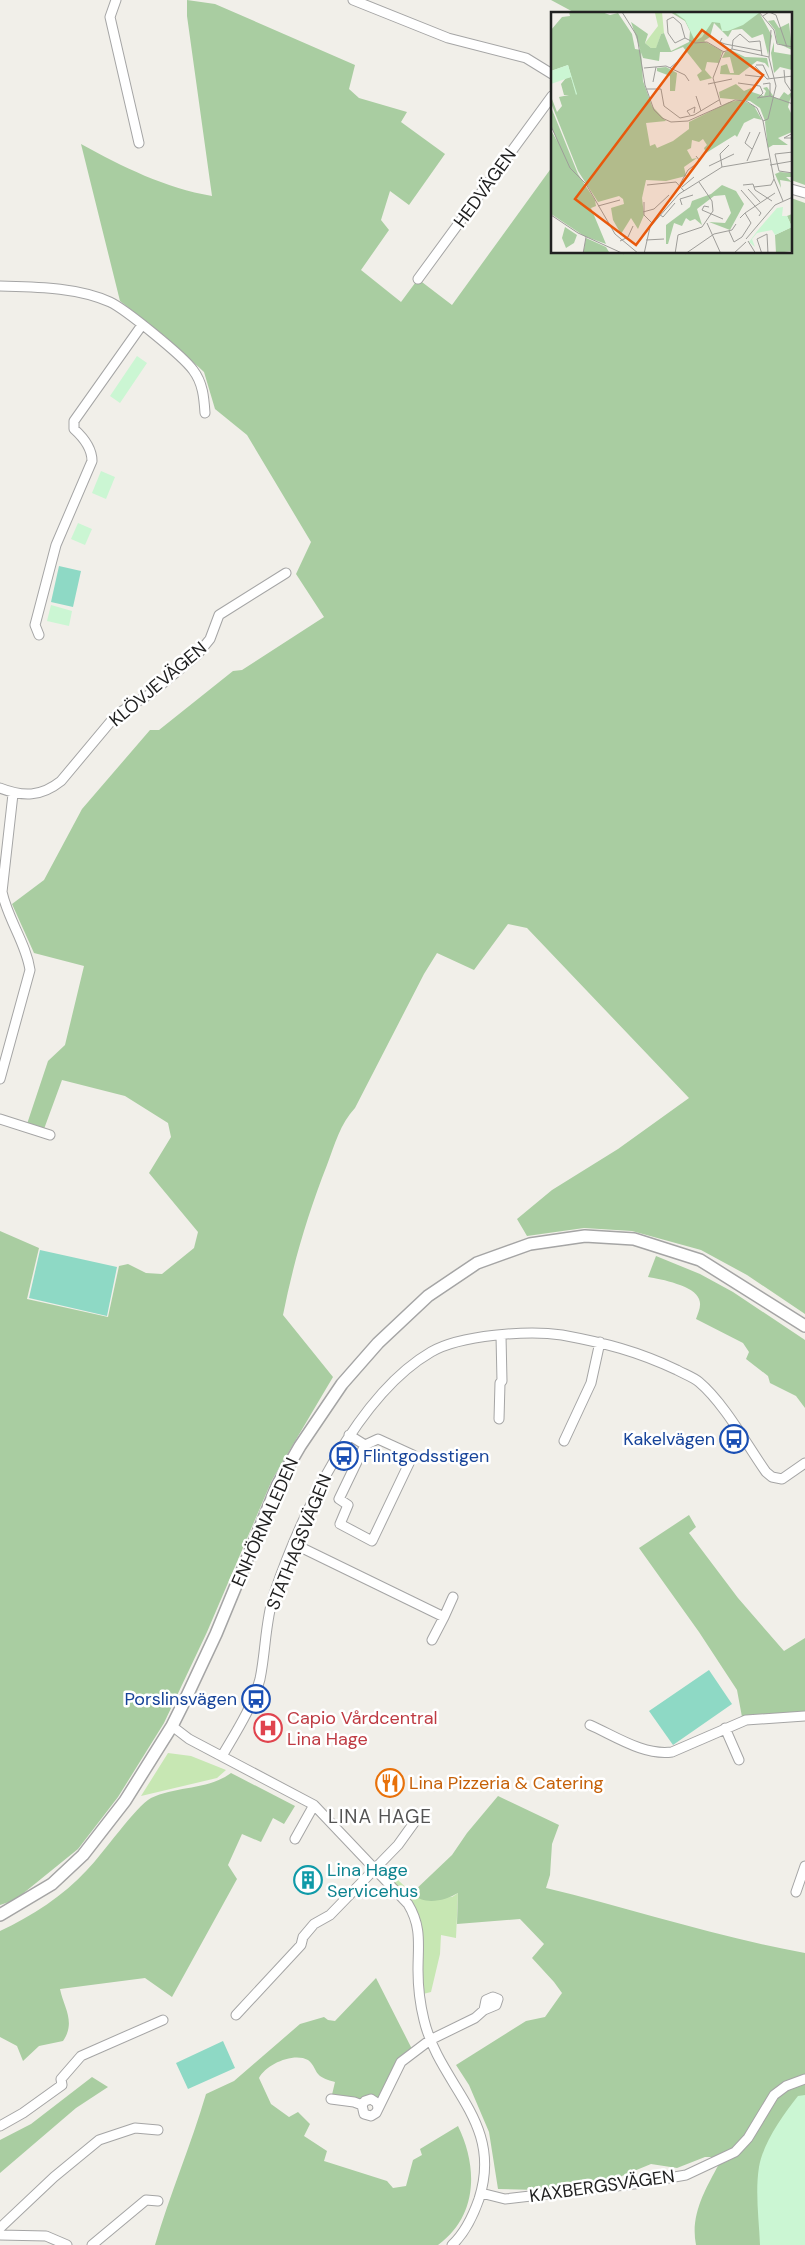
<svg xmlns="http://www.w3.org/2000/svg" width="805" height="2245" font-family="'DM Sans',sans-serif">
  <rect width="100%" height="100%" fill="#f1efe9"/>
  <path fill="#c7e7b3" d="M168,1753L191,1756L226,1770L217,1778L141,1796Z
    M380,1863L417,1898L452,1897L458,1893L456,1938L441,1935L440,1954L431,1992L419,1995L416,1919L378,1875Z"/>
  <path fill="#a9cda1" d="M187,0L215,4L355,65L349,89L359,98L407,112L401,122L445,154L409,205L390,191L381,220L389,230L361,270L401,302L418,279L452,305L552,167V252H791V198L805,203V1314L747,1275L701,1250L632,1231L584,1228L527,1236L517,1219L552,1190L618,1149L689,1098L527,928L508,924L474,970L437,953L424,974L355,1108C340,1124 335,1144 327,1165C308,1213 293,1264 283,1315L333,1377L272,1480L207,1632L164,1723L118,1797L78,1849L15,1900L0,1905V1231L39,1248L27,1299L108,1317L119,1266L128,1264L146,1273L162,1274L194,1248L198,1232L149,1173L171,1137L168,1123L125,1096L62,1080L44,1129L27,1124L48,1061L65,1045L84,966L34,953L12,904L44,880L82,809L150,730H159L233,671L242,670L324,617L296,574L311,542L247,435L215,409L204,372L166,337L120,301L81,144C123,167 165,188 212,196L187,16Z
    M551,0H805V185L791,180V14H577Z
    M656,1256L700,1274L733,1292L805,1340V1408L796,1396L770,1383L768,1376L746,1359L749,1352L743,1343L696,1319C698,1313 702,1306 699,1299C695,1286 661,1279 648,1277Z
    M689,1515L696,1527L689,1533L738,1598L784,1651L805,1638V1712L742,1717L737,1690L699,1632L639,1548Z
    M231,1773L295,1806L284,1824L273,1818L261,1842L242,1834L228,1865L237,1879L172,1997L145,1978L60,1989C64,2008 76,2022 63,2041L39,2046L23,2061L17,2046L0,2037V1931C32,1916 63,1896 87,1870C102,1855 136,1806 151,1798C176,1786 208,1790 231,1773Z
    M498,1796L559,1825L552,1844L550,1875L546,1888C633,1909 717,1937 805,1953V2245H696C690,2215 705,2190 719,2164L714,2157H705L677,2168L651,2164L617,2178L572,2186L538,2190L498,2189L489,2132L469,2085L456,2065L526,2021L545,2017L562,1993L554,1982L532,1958L544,1944L520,1919L457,1924L458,1893C444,1901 424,1906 412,1893L452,1855L467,1833Z
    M376,1978L414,2053L407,2057L378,2108L365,2101L331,2099L335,2082C331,2081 324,2079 320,2076C315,2072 314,2064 308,2060C294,2052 266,2064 259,2078L271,2104L289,2117L298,2112L310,2124L304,2136L327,2151L324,2161L387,2181L393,2188L406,2186L413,2160L422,2155L420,2149L458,2126C478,2167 478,2216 438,2245H155C170,2194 191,2145 206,2094L234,2081L300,2024L324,2017L328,2020L335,2021Z
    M92,2077L108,2087L76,2108L0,2173V2140L31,2124Z"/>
  <path fill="#cbf6d3" d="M137,356L147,363L120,403L110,396Z
    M101,471L115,477L106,499L92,493Z
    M78,523L92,529L85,545L71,539Z
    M51,605L72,611L69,626L47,621Z
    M805,2095V2245H760C759,2220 755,2192 759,2167C763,2143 783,2115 798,2096Z"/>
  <path fill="#8ed9c5" d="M59,566L81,571L73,607L51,602Z
    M40,1250L117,1267L107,1316L29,1298Z
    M709,1670L732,1704L673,1745L649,1711Z
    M223,2041L235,2068L188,2089L176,2063Z"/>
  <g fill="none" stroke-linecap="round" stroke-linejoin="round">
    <defs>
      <path id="minor" d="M116,0L110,17L139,143
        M353,0L448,38L526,58L552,74
        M791,189L805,193
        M418,279L552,96
        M0,286C36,287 77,287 110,302C125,309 183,356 193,370C203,383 204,398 205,413
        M39,635L35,625L56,545L92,461C92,448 84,438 74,429V421L142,325
        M0,788C23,797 41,797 61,781L117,714L150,694L197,655L210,639L219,615L286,573
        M0,1079L30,970C26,943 8,920 2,892L13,794
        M0,1119L50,1135
        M499,1419L500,1383L502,1381L501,1336
        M349,1435L365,1445L339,1499L348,1505L340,1524L372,1541L413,1455L378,1439L365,1445
        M564,1441L591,1383L600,1342
        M294,1544L444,1617L432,1640
        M444,1617L453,1597
        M590,1725C615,1736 644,1756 672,1752L746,1720L805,1716
        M172,1726L189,1739L314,1805L408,1904C422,1927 418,1945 418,1970C418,1987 420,2004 424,2020C440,2087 504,2121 479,2199C473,2216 465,2233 452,2245
        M725,1728L739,1760
        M222,1756C236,1732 253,1706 260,1679C266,1650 265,1622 274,1594C301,1515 357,1395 431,1352C460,1335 528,1330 562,1335C605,1343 637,1351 677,1370C684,1374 693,1377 699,1382C724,1403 747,1445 766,1472L772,1477L782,1479L805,1463
        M295,1839L314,1805
        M796,1892L805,1866
        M236,2015L301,1945L303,1937L314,1924L330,1915L398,1845L416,1820
        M331,2099L354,2102L362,2105
        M362,2105L364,2114L371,2116L376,2113L401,2062L430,2040L475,2018L484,2010L496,2005L498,1999L493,1997L486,2000L484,2010
        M362,2105L365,2101L371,2099L377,2103L378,2108
        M0,2126L23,2113L62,2085L61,2079L81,2056L163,2020
        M481,2193L505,2199L634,2184L686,2175L735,2152L748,2138L774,2095L786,2086L805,2079
        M0,2228L54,2177L99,2140L135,2128L158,2130
        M0,2235L46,2236L67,2245
        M92,2245L146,2200L158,2201"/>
      <path id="tertiary" d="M0,1915L52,1884L83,1855L125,1801L172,1726L186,1698L216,1634L278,1484L300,1446L342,1384L378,1343L428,1296L477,1263L530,1244L585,1236L634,1239L700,1260L805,1326"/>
    </defs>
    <use href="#minor" stroke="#a5a5a5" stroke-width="11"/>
    <use href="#tertiary" stroke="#a5a5a5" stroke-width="14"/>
    <use href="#minor" stroke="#fff" stroke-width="9"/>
    <use href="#tertiary" stroke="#fff" stroke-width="11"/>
  </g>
  <defs>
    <symbol id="bus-ring" viewBox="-11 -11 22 22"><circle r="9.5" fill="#fff" stroke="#1a4fb4" stroke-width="1.5"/><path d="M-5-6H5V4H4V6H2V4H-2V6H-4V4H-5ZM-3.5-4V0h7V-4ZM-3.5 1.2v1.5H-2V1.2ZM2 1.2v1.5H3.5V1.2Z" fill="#1a4fb4"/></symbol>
    <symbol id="hospital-ring" viewBox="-11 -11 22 22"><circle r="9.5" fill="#fff" stroke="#e0444e" stroke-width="1.5"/><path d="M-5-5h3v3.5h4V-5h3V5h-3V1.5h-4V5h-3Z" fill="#e0444e"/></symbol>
    <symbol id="restaurant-ring" viewBox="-11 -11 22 22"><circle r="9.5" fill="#fff" stroke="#e8710a" stroke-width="1.5"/><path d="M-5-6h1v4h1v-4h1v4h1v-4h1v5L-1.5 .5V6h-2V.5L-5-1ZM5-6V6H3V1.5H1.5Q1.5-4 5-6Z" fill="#e8710a"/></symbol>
    <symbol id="building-ring" viewBox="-11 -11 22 22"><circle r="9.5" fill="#fff" stroke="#0f9aa8" stroke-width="1.5"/><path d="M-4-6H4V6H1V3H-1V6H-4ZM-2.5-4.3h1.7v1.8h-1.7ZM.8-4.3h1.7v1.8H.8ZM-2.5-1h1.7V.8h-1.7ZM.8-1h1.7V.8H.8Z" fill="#0f9aa8"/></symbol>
  </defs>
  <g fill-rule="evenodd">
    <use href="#bus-ring" x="718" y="1423" width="32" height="32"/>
    <use href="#bus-ring" x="328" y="1440" width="32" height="32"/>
    <use href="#bus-ring" x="240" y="1683" width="32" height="32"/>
    <use href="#hospital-ring" x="252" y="1712" width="32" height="32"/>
    <use href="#restaurant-ring" x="374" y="1767" width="32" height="32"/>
    <use href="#building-ring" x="292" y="1864" width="32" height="32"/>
  </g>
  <g text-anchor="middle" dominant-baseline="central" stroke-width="5" stroke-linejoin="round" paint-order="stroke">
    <g font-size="18" fill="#212121" stroke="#fff">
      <text transform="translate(485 188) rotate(-54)">HEDVÄGEN</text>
      <text transform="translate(158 684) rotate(-40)">KLÖVJEVÄGEN</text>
      <text transform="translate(265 1522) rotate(-66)">ENHÖRNALEDEN</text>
      <text transform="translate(299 1542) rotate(-68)">STATHAGSVÄGEN</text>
      <text transform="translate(602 2186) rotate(-8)">KAXBERGSVÄGEN</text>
    </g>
    <g font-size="18" fill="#164399" stroke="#fff" text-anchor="end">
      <text x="715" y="1439">Kakelvägen</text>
      <text x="363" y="1456" text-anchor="start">Flintgodsstigen</text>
      <text x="237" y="1699">Porslinsvägen</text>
    </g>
    <g font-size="18" fill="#be3a42" stroke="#fff" text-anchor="start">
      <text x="287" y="1718">Capio Vårdcentral<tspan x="287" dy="21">Lina Hage</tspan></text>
    </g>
    <g font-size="18" fill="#c56008" stroke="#fff" text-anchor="start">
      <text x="409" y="1783">Lina Pizzeria &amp; Catering</text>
    </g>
    <g font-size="18" fill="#0d838f" stroke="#fff" text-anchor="start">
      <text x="327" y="1870">Lina Hage<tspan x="327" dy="21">Servicehus</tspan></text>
    </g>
    <g font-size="19" letter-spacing="1" fill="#545454" stroke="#fff">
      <text x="380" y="1816">LINA HAGE</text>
    </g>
  </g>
  <g transform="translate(551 12)">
    <rect width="241" height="241" fill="#f1efe9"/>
    <path d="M111,0L113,21L110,22L105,37L100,36L94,31L107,14L104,1Z" fill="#c7e7b3"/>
    <path d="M18,0H51L59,3L67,1L81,22L84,37L90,38L92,69L101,94L115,109L95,111L99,134L104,132L106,136L122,129L138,117V110L178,90L191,88L203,94L211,108L203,106L193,111L186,125L184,123L155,141L153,136L156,133L152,127L148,130L141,128L140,136L136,138L141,147L146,146L133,155L135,164L115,169L95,168L91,186L93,203L87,217L80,206L70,222L62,208L60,196L73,192L72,187L68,184L47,190L27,159L0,91L1,87L6,100L11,94L8,85L18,83H13L10,72L15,66L20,65L25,82L17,53L0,59V18L11,5L19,4ZM119,0H208L221,24L217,43L212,22L201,26L191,17L181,18L177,25L163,11L159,25L153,29L171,39L168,51L156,50L154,58L161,66L149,69L146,63L151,59L132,35L120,40H109L108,49L92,46L80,10L97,22L94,31L100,36H105L110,22L113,21L120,39L138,30L139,19L134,9ZM223,8L228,16L238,11L241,38L226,31L224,18L217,9ZM223,30V40L241,43V58L229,55L223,61L220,41ZM180,38L194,45L216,46L218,56L214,51L206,49L188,63L169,62L170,54L176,52L179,61H183L179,45L171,46L174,40ZM115,55L126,61L124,79H119V64L106,59V56ZM185,72L193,79L200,76L201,80L213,84L215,79L212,76L216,75L223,85L217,107L214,109L209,96L199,89L169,86L168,80ZM233,80L237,83L241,80L237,95L241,103V120L227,126L237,133H222L217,136L214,110L223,85L228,87ZM0,95L27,162L44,188L45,194L40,196L55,232L33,224L0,202V118L6,129L0,113ZM229,160L240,161V165H235L241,170L229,168L230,176L224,162ZM171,173L185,179L193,192L179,218L158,210L174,211L180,201L174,183L163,184L146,197L151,213L144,207L139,209L135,206L131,214L123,211L117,232H115V213L139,195L141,189L160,182ZM241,202L242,239L225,241L224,223L241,215L236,204ZM14,215L26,223L23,231L15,236L11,226ZM35,226L55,235L58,240L66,242H32Z" fill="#a9cda1"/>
    <path d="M123,0H207L208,1L192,13L177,19H171L169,11L161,10L151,25L144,29L134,8ZM17,53L26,82L25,83L20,65L0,72V59ZM232,195L231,204H236L241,215L224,223L221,218L206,221L201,227L204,235L198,230L207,218L226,196Z" fill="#cbf6d3"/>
    <path fill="none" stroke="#9e9d99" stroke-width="1" d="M71,0L86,24L94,73L103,98L111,106L120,110L137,109L184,88L195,89L206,96L212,109L223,167L232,189M208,0L223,18L226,32L242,35M212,4L218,0L225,3L236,35M134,26L124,31L117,21L116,8L122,5L130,12L134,26L144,31L156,30L173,40M171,26L169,30L174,32L211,39M181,37L182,28L189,22L198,30L209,29L211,44M205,53H212L218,66M204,54L216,67L242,64M93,56L115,54L134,63L138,69M119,56L132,45M233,58L234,70L240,79M194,63L211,65M102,70L105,55M187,71L209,74L212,81L207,86M157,72L181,67M212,72L219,71V84M96,77H110L113,94L129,106L143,103L168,88M145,84L150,99M206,86L219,84L242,92M170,93L162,66L172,40L181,37L218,45M139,103L136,99L144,95L143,101M212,109L217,107L225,74L218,46L220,18M0,114L19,156L35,172L64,222L88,242M199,120L194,131L201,137M242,121L233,126H242M242,140L224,142L228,159L242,161M196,149L209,120M219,153L242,149M158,154L183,142M171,155L169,142L178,133M129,172L137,158L149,149L145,144M96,173L125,170L133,179M192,173L202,172L204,178L221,189M131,175L143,165M203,175L220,173L223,167M197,177L209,190M190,178L210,201L208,204M93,190V203L101,211M131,193L129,187L142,183M47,194L69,188M158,195L153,194L151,198L172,207M92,200L103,197L118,183M194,201L224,181M108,202L112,205L124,191M0,203L27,221L73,242M156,211L170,242M178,219L183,230L191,225L200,211L194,201L189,206M195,227L224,193L242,185M95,228L113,227M69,229L77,225L82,214M197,229L205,242M32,242L35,225M93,242L99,215L128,182L171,155L218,147M124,242L127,223L151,215L162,199L161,189L148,170M134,242L163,222L181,218L185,212M182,242L195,230M211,242L206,227L216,222L217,242"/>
    <path fill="#e8590c" fill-opacity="0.15" stroke="#e8590c" stroke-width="2.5" d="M151,18L212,63L85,233L24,187Z"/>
    <rect width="241" height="241" fill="none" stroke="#212121" stroke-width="2.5"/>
  </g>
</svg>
